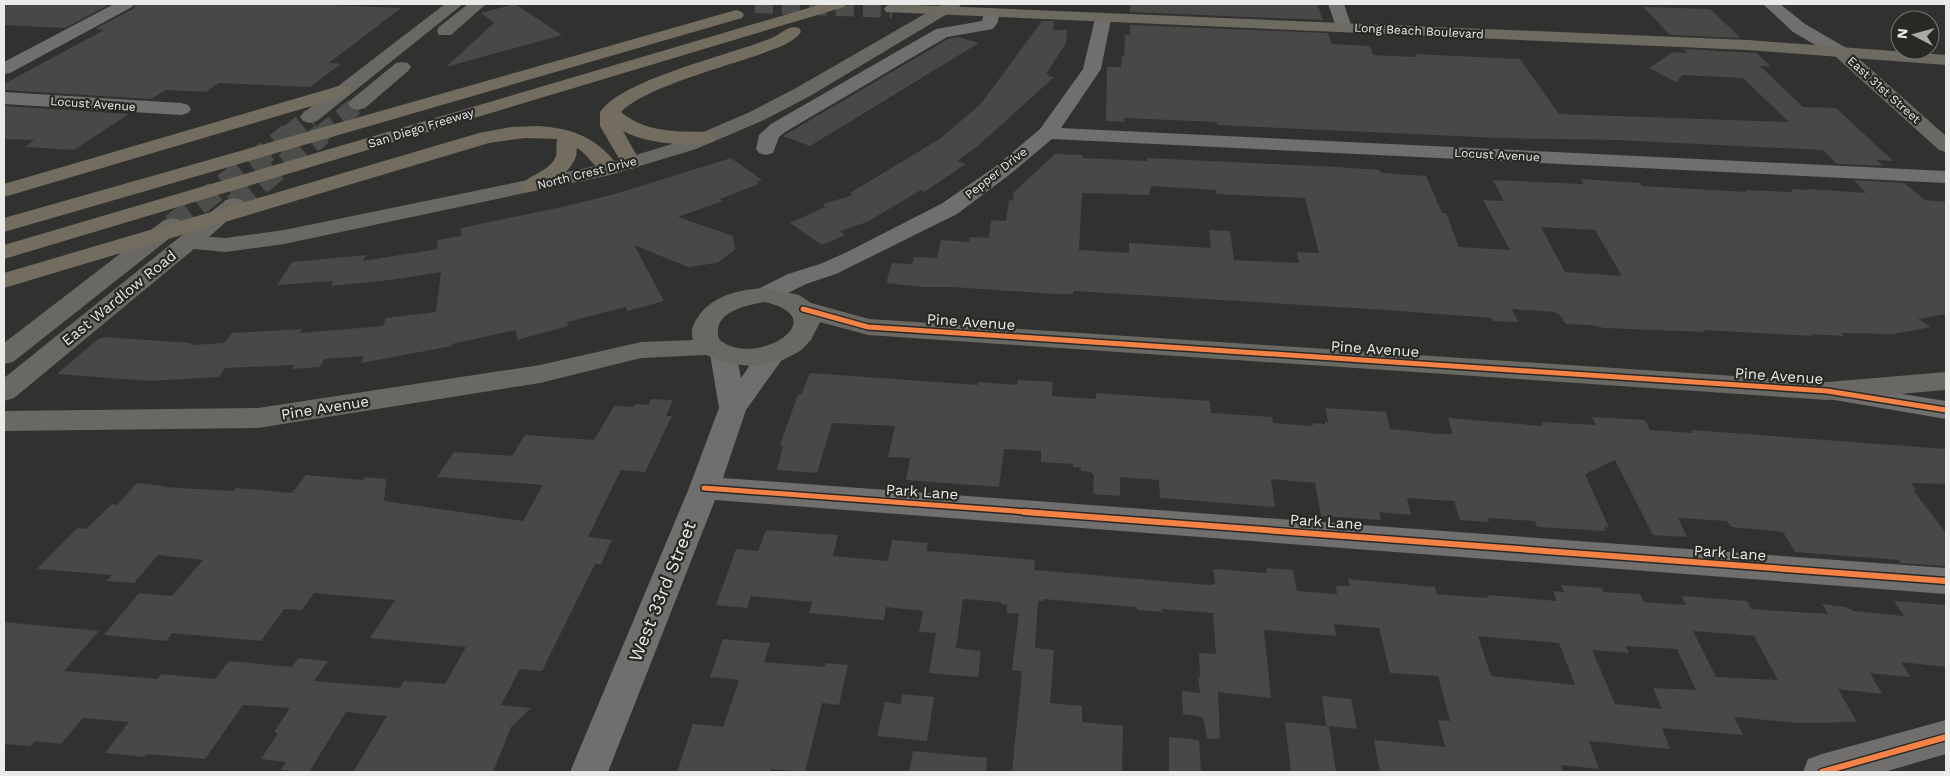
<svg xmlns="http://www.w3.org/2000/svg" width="1950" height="776" font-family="'Work Sans',sans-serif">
  <rect width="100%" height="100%" fill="#313130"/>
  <path fill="#484847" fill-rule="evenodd" d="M4,4H110L65,28L4,25Z
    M136,4H303L401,8L329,63L341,64L310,87L219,83L206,92L166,90L151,99L4,90V84L104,30L95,29L133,9Z
    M515,4L562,35L446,67L494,23L481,13Z
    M1130,4H1317L1323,20L1130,12Z
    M1643,7L1710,9L1741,38L1670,35Z
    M1042,21H1054L1053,30H1067L1066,43L1046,74H1049L1048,76L1054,77L979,145L957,161L966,164L924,192L921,190L867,222L840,231L845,235L822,245L790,223L825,207L823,204L853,195L850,193L938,140L980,105Z
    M1130,25L1328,33L1332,44L1370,46L1373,55L1416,57L1415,54L1520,59L1559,114L1789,122L1743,78L1683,75L1676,82L1649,68L1673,52L1687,53L1684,49L1757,53L1771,67L1760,66L1803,107L1836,108L1893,161L1876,160L1884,166L1837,164L1823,150L1616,140L1500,138L1218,125L1217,122L1124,118L1125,122L1106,121L1107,67H1121L1122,56H1124L1125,35H1130Z
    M958,37L979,43L810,146L783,136L948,39Z
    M4,106L129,114L74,150L25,147L34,140L4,139Z
    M1055,154L1083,155V158L1147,161V158L1337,167L1380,170L1381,173L1426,176L1442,213H1446L1459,247L1510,250L1483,200L1504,201L1493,180L1583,184L1581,179L1640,183L1642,186L1747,192L1745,190L1793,192L1791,189L1811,190L1809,189L1866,193L1854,180L1904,183L1925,200L1946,202V314L1918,319L1931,327L1893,334L1841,333L1844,336L1811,334L1813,336L1703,330L1705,332L1604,328L1591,325L1566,324L1559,314L1554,312L1512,309L1518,322L1493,321L1492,318L1386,310L1073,291V294H1056L952,287H923L886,283L892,263L912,264L914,257L937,258L941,240L969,242L970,237L989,238L991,220L1006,221L1009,200L1013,201L1014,192ZM1151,186L1216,190V194L1305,198L1319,253L1297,252L1299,263L1234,260L1230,231L1209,230L1211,248L1129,243V253L1079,250L1082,193L1149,195ZM1541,227L1595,230L1622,276L1565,272Z
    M731,158L762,180L756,182L759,184L720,199L723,201L678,217L733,236L735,250L717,263L688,267L634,245L664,301L627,311L626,307L567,322L568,326L517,340L516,330L452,344V346L361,363L363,356L324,359L320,367L292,369L295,365L225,368L219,377L150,381L57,374L98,339L104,337L190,343L192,345L224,343L232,333L302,329L300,333L383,326L386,318L436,312L441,272L390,280L331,286L333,281L277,285L292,262L366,255L363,261L437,249L438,240L461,236V228L562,207L615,194Z
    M810,373L978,385L979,382L1017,385L1018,380L1053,382L1052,396L1096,399V393L1210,401L1211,413L1272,417L1273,423L1313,426L1312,423L1325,424V422H1328L1325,408L1386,412L1390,429L1440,434H1453L1448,418L1543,426L1541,422L1596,425L1592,417L1609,418L1645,420L1650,430L1693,433L1692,430L1946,449V484L1911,483L1916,490H1913L1946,533V566L1900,563L1899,560L1795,552L1783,532L1731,527L1727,521L1678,518L1687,537L1653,535L1615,460L1585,474L1609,528L1604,527L1605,531L1537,527L1535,521L1488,518L1489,522L1460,520L1454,501L1407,498L1411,515L1379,512L1381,520L1321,516L1315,483L1271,479L1275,507L1160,498L1159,480L1120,477V496L1093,494L1094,474H1092V472L1081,471V468L1073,467V464L1041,462V451L1004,449L999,487L906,480L910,458L888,457L895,426L832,423L817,473L777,470L783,445H780L798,394L801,395Z
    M651,399L673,400L666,416H672L645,472L621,470L588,537L612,540L601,564H595L542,671L520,669L501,705L531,708L511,727L493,772H353L387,716L346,712L309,772L281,770L286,762L261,759L278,733L274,732L290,708L243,705L205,759L146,754L144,757L105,753L129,722L83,718L61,744L35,741L30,746L4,744V622L99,631L64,671L157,679L161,674L215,679L229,661L292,667L298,658L328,661L314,681L400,688L404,681L445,684L466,647L370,638L395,600L314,593L302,610L284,609L261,641L172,633L166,641L104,635L139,593L172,596L203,560L158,555L134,583L106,581L112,575L37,569L77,528L86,529L112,504L117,505L137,483L164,486L163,487L233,491L236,488L292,493L306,475L363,480L365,477L386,479L384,501L523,521L543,485L437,477L454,452L512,456L525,435L594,440L614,406L634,407L635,404L648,405Z
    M766,530L838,535L833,556L888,561L892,540L928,543L926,551L1035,560L1034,570L1210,585L1215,584L1213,569L1267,573L1266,568L1293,570L1297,591L1337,594L1336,586H1350L1348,579L1435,587L1437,594L1488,598L1487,595L1557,601L1553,591L1564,592L1561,585L1602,588L1604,592L1640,594L1644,602L1686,605L1682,596L1747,601L1751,609L1828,614L1822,604L1846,607L1854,611L1904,616L1894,601L1946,605V667L1901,662L1910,677L1870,673L1882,694L1838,689L1857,722L1800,723L1734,717L1743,735L1662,728L1670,749L1589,741L1599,769L1561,765L1563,772H1380L1374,740L1445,747L1438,720L1450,721L1438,676L1390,673L1379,628L1334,624L1336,636L1264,630L1271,698L1218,692L1220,738L1207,739L1203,717L1183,714L1182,691L1200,693L1198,677H1200L1199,653L1216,654L1213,613L1162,609V612L1137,610V607L1043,599V601H1038L1035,648L1054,650L1050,703L1082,706V722L1123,726L1122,772H1012L1022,674H1021V671L1012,670L1019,614L1007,613V605L1001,604V602L963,599L956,648L981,651L978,677L929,673L936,633L919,632L923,611L886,607L884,620L809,613L812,602L751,596L747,608L716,605L736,549L758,551ZM1693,631L1754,636L1778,680L1716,677ZM1478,636L1559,643L1575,685L1491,676ZM1626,646L1677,649L1696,690L1653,688L1662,709L1615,704L1592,650L1629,653Z
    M723,639L770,643L764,662L825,667L826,663L848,665L839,705L822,703L805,772L771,769V772H677L693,724L723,727L739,680L710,677Z
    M902,694L934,697L927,741L877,736L885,702L901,704Z
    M1322,696L1351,699L1357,729L1329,726L1336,772H1291L1285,722L1326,726Z
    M1169,737L1199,740L1201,772H1169Z
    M913,751L987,758L986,772H909Z"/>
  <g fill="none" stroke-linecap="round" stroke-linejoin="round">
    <path stroke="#4d4d4c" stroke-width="18" stroke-dasharray="18 9" stroke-linecap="butt" d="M287,135L310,117
      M320,135L358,104"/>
    <path stroke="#4d4d4c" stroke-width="22" stroke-dasharray="22 11" stroke-linecap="butt" d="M234,205L322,134
      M172,225L289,134"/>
    <path stroke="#4d4d4c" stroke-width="18" stroke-dasharray="18 9" stroke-linecap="butt" d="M755,4L892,9"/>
    <path fill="#706f6e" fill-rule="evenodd" d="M114,4H134L132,7L10,73L4,74V62Z
      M1328,4H1344L1352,28L1350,32H1338Z
      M1763,4H1780L1805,24L1848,49L1851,53L1848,57L1842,58L1836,57L1793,32Z
      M991,8L997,10L999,13L998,22L993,29L947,37L785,132L779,137L773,153L766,155L759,153L756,149L759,135L771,124L936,29L982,21L985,10Z
      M1103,14L1109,16L1111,19L1101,69L1061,128L1946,171V183L1052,139L1009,175L957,214L836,274L806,284L774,300L765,302L756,300L753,295L756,290L788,274L820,264L845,253L941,204L995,167L1040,129L1083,69L1095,19L1097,16Z
      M4,92L181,103L188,105L191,109L188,113L181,115L4,104Z
      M723,346L732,348L736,354L741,378C753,362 760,342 782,348L786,354L746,410L723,478L1946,568V594L715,500L608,772H570L689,488L719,408L710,354L714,348Z
      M1827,382L1946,401V419L1817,397L1813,391L1817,385Z
      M1946,720V754L1884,772H1803L1808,759L1822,754Z"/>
    <path fill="#6a6863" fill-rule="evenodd" d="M445,4H463L317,121L310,123L303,121L300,117L303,113Z
      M468,4H486L451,35H439L437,31L439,27Z
      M942,4H961L959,7L810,96L764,120L696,149L610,175L284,244L226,252L194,249L14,398L4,401V378L226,200L234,198L242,200L245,205L209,237L226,238L284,230L606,164L682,141L750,112L796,88Z
      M1842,48L1848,49L1946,136V152L1939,150L1836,57L1833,53L1836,49Z
      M402,62L408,63L411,67L408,71L365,108L358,110L351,108L348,104L351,100L396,63Z
      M172,218L180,220L183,225L180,230L13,362L4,364V343L164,220Z
      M765,288L799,295L811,303L869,319L1827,382L1946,372V390L1827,400L868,335L820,322L811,340L800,351L783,360L753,366L730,364L706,355L641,358L540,383L258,428L4,431V411L258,408L540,365L641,342L693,340C690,331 693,324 698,317C713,295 739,290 765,288ZM765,302C838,319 752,370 719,339C711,312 746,305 765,302Z"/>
    <path fill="#6d6a61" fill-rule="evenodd" d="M892,4L1748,40L1946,55V65L1748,50L886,12L884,9L886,6Z"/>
    <path fill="#726d5f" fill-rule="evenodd" d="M822,4H846L844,7L4,259V245Z
      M736,10L742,12L744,15L742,18L4,232V218Z
      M793,27L799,28L801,32C792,45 772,49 758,55C724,67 644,88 621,112C646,133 675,131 706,132L713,134L716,138L713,142C689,148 645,143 623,131L641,163L638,167L631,169L624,167L600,126V112C623,79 729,55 769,39C778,36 784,29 793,27Z
      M342,85L349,87L351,91L349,95L4,197V184Z
      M538,126C574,128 600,139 620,169L617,173C598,178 592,157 577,148C576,152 577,156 575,159C568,175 541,195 524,191L521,186C529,174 551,171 556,156C557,152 556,144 557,139L525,138L489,143L4,288V273L479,133L512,127Z"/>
    <defs>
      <path id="cycleway-far1" d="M803,309L868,327L1827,391L1946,410
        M704,488L1041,513"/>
      <path id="cycleway" d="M1024,512L1946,581
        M1822,772L1946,737"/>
    </defs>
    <use href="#cycleway-far1" stroke="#282825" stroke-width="8"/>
    <use href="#cycleway" stroke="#282825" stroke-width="9"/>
    <use href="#cycleway-far1" stroke="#f48246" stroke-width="5"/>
    <use href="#cycleway" stroke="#f48246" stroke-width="6"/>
  </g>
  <g text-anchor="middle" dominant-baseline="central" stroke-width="4.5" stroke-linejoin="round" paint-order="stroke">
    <g font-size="12" fill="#eaeae8" stroke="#282825">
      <text transform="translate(1419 31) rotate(3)">Long Beach Boulevard</text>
      <text transform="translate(1884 90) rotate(42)">East 31st Street</text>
      <text transform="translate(93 104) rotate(4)">Locust Avenue</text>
      <text transform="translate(421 128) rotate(-17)">San Diego Freeway</text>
      <text transform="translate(1497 155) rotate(3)">Locust Avenue</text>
      <text transform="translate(587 173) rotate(-14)">North Crest Drive</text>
      <text transform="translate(996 173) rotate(-38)">Pepper Drive</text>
    </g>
    <g font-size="15" fill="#eaeae8" stroke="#282825">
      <text transform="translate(119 298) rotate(-39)">East Wardlow Road</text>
      <text transform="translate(971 322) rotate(4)">Pine Avenue</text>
      <text transform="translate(1375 349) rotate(4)">Pine Avenue</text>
      <text transform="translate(1779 376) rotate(4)">Pine Avenue</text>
      <text transform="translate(325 408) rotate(-9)">Pine Avenue</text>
      <text transform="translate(922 492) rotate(4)">Park Lane</text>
      <text transform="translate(1326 522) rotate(4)">Park Lane</text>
      <text transform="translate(1730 553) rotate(4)">Park Lane</text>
    </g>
    <g font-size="18" fill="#eaeae8" stroke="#282825">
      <text transform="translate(662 591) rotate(-68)">West 33rd Street</text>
    </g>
  </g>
  <rect width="1950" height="776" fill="none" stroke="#eaeae8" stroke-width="10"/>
  <g transform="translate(1915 35) rotate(276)"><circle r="24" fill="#282825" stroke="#767673"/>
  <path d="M0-4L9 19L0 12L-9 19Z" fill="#a9a9a8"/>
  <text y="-8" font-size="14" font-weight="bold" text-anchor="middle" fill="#eaeae8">N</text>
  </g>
</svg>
